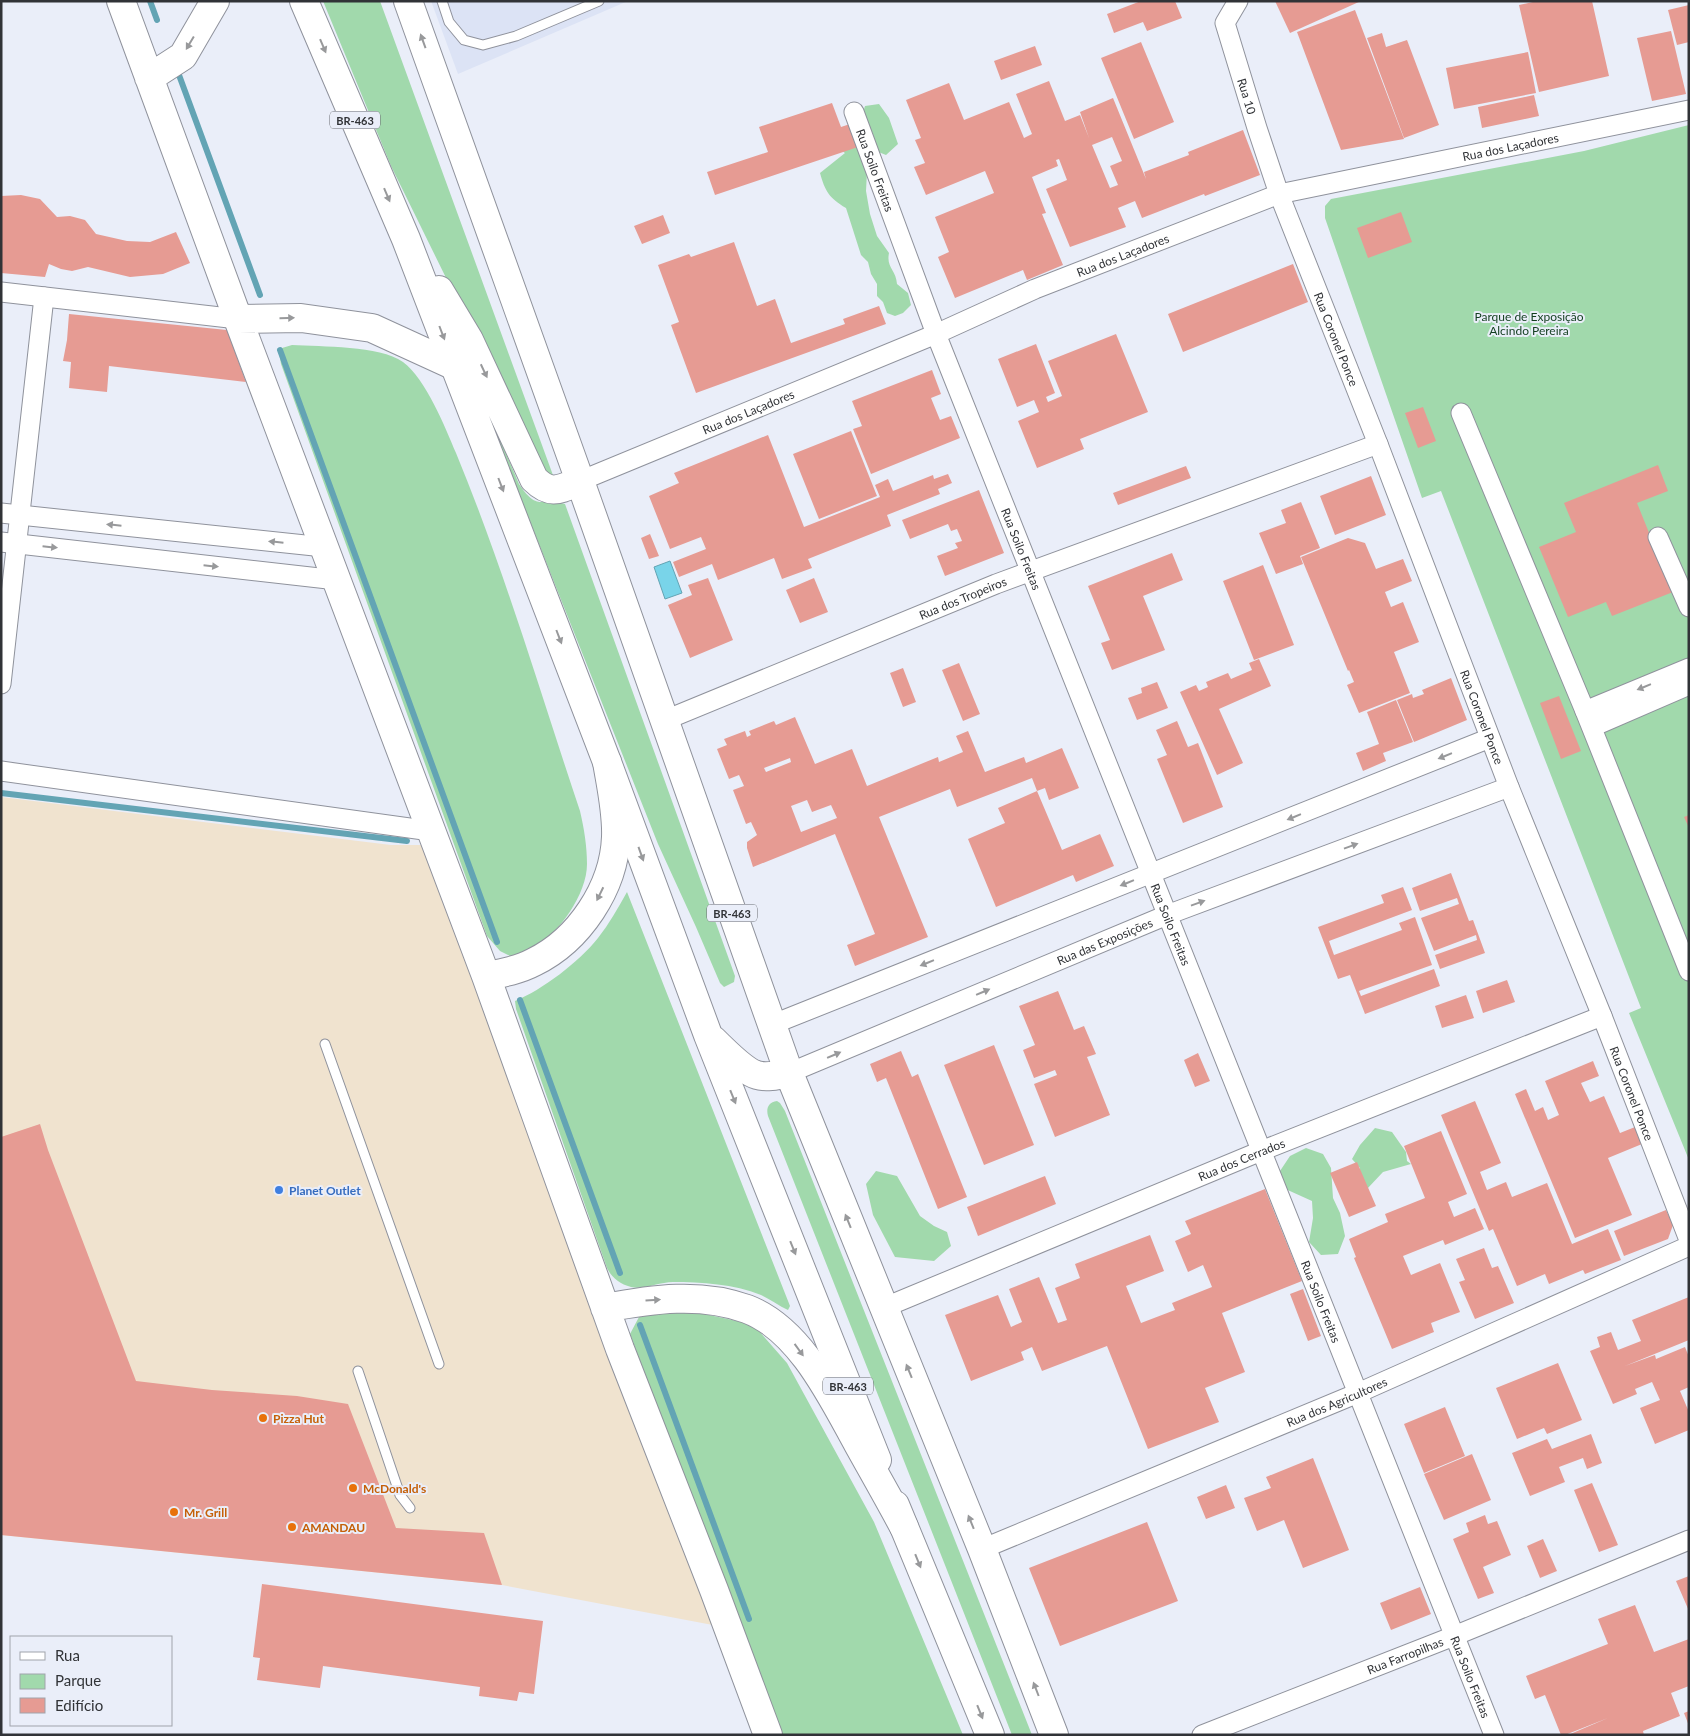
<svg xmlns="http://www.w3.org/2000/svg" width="1690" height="1736" font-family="Lato,sans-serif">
  <rect width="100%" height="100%" fill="#eaeef9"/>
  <path fill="#f0e3cf" d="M1,797L391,845H429L718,1626L502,1585L1,1535Z"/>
  <path fill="#dce3f5" d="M431,1H628L458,74Z"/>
  <path fill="#a1d9ac" d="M323,1H380L554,478L544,477L391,166Z
    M879,104L889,118L898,144L886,155L876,151C874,135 874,130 861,119L865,106Z
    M1689,125V1160L1629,1013L1641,1008L1441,491L1422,498L1325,218V206L1331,199L1584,151Z
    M851,129L867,172L866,191L870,214L877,236L889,253C886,268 896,269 897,284L908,293L911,305L903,313L895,316L887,313L883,302L877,296V284L871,274L868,262L861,255L846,208C829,198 825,191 820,173L845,153L821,136Z
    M292,345C322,347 379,345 403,362C426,379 445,427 456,453C504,569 540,692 580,811C584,828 587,846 587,864C587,894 559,934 533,948C526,952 519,954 512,957L500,951L487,936L281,364L279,352L282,348Z
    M467,362L519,484C538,512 539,497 565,504L735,976L734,982L724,987L720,983L696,927L658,844L527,514L463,364Z
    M627,892L790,1306L788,1310C779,1306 770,1299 761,1295C734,1284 701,1282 673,1282C659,1282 644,1290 631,1287C620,1284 612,1278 607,1268L516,1009L515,1001C542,990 579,962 598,938C609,924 618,908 627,892Z
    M777,1101L780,1103L785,1111L1032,1735H1012L768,1116C766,1109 768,1102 777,1101Z
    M1375,1128L1392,1132L1406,1152L1407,1161L1411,1164L1383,1172L1367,1189H1355L1360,1168L1352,1159L1360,1145Z
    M1306,1148L1323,1154L1331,1168L1333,1198L1340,1213L1345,1236L1338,1254L1321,1255L1309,1242L1313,1218L1312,1201L1281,1187L1276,1177L1290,1156Z
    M876,1171L897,1176L920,1216L934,1226L947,1232L951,1246L934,1261L895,1257L873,1215L866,1184Z
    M654,1312L700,1313L746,1323L759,1331L787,1363L874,1522L963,1735H780L630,1334L639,1317Z"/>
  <path fill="#79d4e9" stroke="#63a4b4" d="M670,561L682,593L665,599L654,567Z"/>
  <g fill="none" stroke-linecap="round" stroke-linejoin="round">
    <path stroke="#63a4b4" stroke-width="6" d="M150,1L157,20
      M179,75L260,295
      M280,350L497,942
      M1,793L407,841
      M520,1000L620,1273
      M640,1325L749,1619"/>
  </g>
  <path fill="#e69b93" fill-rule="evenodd" d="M1141,1H1175L1182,18L1147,31L1143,22L1114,33L1107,14Z
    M1275,1H1361L1290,33Z
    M1537,1H1592L1609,76L1539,92L1519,5Z
    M1689,5V42L1677,45L1668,10Z
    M1355,10L1404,139L1341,150L1297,32Z
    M1671,31L1686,94L1652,101L1637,38Z
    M1382,33L1386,47L1407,40L1439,125L1404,138L1367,38Z
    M1141,42L1174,122L1134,139L1101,58Z
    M1035,46L1042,65L1001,80L994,61Z
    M1528,52L1536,93L1454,109L1446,68Z
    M1049,81L1065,121L1080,115L1089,138L1080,112L1113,98L1146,179L1144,172L1189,155L1188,152L1243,130L1260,175L1205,196L1204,194L1142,218L1135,201L1118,208L1126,227L1070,247L1046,189L1067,180L1059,159L1056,160L1058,166L1032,177L1046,213L1042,214L1063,265L1027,280L1023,270L955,298L938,257L949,252L935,217L994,193L985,171L926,195L914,167L925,163L915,140L921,138L906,100L949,83L964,120L1009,102L1024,138L1032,134L1016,94ZM1112,137L1122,161L1110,166L1118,185L1110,188L1092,145Z
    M1534,95L1539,116L1482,128L1478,107Z
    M832,103L841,127L853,123L861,146L715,195L707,172L768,152L759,127Z
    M21,195L40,199L57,217L70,216L85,220L96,234L127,241L150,242L176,232L190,263L163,274L130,277L88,267L72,271L61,269L49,264L45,277L1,273V196Z
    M1401,212L1412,242L1368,258L1357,228Z
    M663,215L670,233L642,244L634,226Z
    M734,242L757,306L775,299L791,343L845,324L843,319L879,306L886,324L696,393L671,325L679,322L658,265L689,254L691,257Z
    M1293,264L1308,302L1183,352L1168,314Z
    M69,314L227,330L246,382L109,366L107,392L69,388L71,362L63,361L67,340Z
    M1116,334L1148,412L1080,439L1084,449L1037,468L1018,421L1039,412L1034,400L1017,407L998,359L1036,344L1055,393L1046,397L1048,402L1062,396L1048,361Z
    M932,370L941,394L931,398L940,420L951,416L960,438L871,474L853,429L862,426L852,401Z
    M1423,407L1436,441L1418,448L1405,413Z
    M851,431L877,496L819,519L793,454Z
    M768,435L804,527L880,497L875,485L888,479L893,491L933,475L934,479L948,474L952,483L938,489L940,494L887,515L891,526L808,559L812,568L782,579L774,558L718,580L712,564L679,577L673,562L706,549L701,537L670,549L649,496L679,483L674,473Z
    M1658,465L1668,491L1637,503L1673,592L1612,616L1606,602L1568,617L1539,547L1576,532L1564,503Z
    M1186,466L1191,478L1118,505L1113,493Z
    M1371,476L1386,515L1335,535L1320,496Z
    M979,490L1004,553L945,576L937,556L958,548L955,543L962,541L957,529L951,531L948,524L910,539L902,520Z
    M1301,502L1320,548L1300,556L1303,564L1276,574L1259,533L1286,523L1281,510Z
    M650,534L659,556L649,559L641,538Z
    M1348,538L1365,543L1376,569L1403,559L1412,581L1385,592L1391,607L1403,602L1419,642L1394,652L1410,693L1359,713L1347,685L1354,682L1349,670L1348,671L1301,557Z
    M1172,553L1183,580L1143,596L1165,650L1112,670L1101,643L1110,640L1088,586Z
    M1263,565L1294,645L1254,660L1223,581Z
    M708,578L733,640L690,658L668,605L692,595L688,585Z
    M814,578L828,612L800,623L786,590Z
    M1259,659L1271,686L1219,709L1243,763L1217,775L1180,692L1196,685L1199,691L1208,687L1206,682L1228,673L1231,679L1252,670L1249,663Z
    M959,663L980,714L963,721L942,670Z
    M903,668L916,702L903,707L890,673Z
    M1451,678L1467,720L1414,742L1397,700L1412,694L1413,698L1424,694L1422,690Z
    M1157,682L1168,708L1137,720L1128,698L1142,693L1141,688Z
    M1559,696L1581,751L1561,759L1540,703Z
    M1396,700L1413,742L1383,753L1386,761L1363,771L1356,753L1379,744L1367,712Z
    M795,717L815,764L852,749L867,786L938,757L939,762L963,752L956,736L968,731L985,772L1024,757L1026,763L1062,748L1079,788L1049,800L1045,788L1037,791L1032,778L957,807L950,789L879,817L928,937L855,966L847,945L875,934L835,834L753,867L747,848V842L757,835L751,822L746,824L733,790L744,786L739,775L729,779L717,749L727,745L724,739L745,731L747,737L751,735L749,731L774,721L776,725ZM790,758L791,762L766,772L764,768ZM807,800L812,812L831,805L837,818L801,832L791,806Z
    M1177,721L1188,747L1198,743L1223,807L1183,823L1157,759L1167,755L1156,730Z
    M1037,791L1062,850L1100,834L1114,866L1076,882L1073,875L996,907L968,839L1005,823L998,808Z
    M1689,815V828L1684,817Z
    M1451,873L1469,921L1473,920L1485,953L1440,969L1435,955L1477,940L1476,935L1434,951L1421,918L1459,904L1457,898L1420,911L1412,888Z
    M1403,887L1412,910L1329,941L1334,955L1402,930L1399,923L1415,917L1432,965L1359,991L1361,996L1434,969L1440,986L1365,1014L1350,975L1338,979L1318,927L1384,903L1381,895Z
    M1507,980L1515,1002L1483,1013L1476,991Z
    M1058,991L1074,1030L1084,1026L1096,1054L1087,1057L1110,1115L1055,1137L1034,1084L1057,1075L1055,1070L1034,1078L1023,1050L1035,1045L1019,1006Z
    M1466,995L1474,1018L1442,1028L1435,1006Z
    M994,1045L1034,1145L984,1165L944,1065Z
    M901,1051L912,1077L918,1074L967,1197L938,1209L886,1078L877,1082L870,1064Z
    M1198,1053L1210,1081L1195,1087L1184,1060Z
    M1593,1061L1599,1076L1581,1083L1590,1102L1604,1096L1620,1133L1635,1127L1642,1144L1608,1158L1632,1215L1575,1238L1515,1094L1526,1089L1535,1111L1543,1107L1548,1120L1559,1115L1545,1081Z
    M1475,1101L1501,1163L1480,1172L1487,1190L1506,1182L1512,1197L1547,1183L1572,1244L1608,1229L1621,1260L1585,1274L1583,1270L1549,1284L1545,1274L1517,1286L1493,1229L1489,1231L1441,1115Z
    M40,1124L48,1150L136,1381L212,1390L297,1396L348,1404L396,1528L484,1533L502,1585L1,1535V1137Z
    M1441,1131L1467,1194L1448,1202L1454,1217L1475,1208L1484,1229L1445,1245L1443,1240L1403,1256L1411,1275L1440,1263L1460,1312L1431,1323L1434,1332L1392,1349L1354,1258L1356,1257L1349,1239L1388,1222L1385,1214L1425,1198L1404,1146Z
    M1357,1162L1376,1206L1349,1217L1330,1173Z
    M1045,1176L1056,1204L978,1236L967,1207Z
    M1265,1189L1302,1281L1222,1313L1245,1372L1205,1388L1219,1422L1148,1449L1107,1346L1042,1371L1032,1347L1021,1352L1024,1360L971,1381L945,1315L998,1295L1011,1327L1022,1322L1009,1289L1039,1277L1058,1323L1067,1320L1055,1288L1080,1278L1075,1264L1150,1235L1164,1271L1126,1286L1141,1323L1175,1310L1172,1303L1212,1287L1203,1265L1188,1272L1175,1241L1191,1234L1185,1221Z
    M1666,1210L1673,1225L1668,1239L1624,1256L1614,1231Z
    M1484,1248L1492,1268L1498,1266L1514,1303L1475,1319L1459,1282L1465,1280L1456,1259Z
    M1303,1289L1321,1336L1308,1341L1290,1294Z
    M1689,1297V1340L1625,1366L1655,1355L1656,1359L1685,1347L1689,1357V1387L1680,1391L1689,1412V1430L1655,1444L1640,1408L1660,1400L1652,1382L1635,1389L1637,1394L1613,1404L1590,1351L1600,1347L1597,1337L1611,1332L1618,1350L1641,1341L1632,1320Z
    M1558,1363L1582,1420L1547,1434L1544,1428L1517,1439L1496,1388Z
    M1445,1407L1465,1456L1424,1473L1404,1424Z
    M1591,1434L1602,1463L1587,1469L1583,1458L1559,1467L1565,1482L1530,1496L1512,1453L1547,1439L1552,1449Z
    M1472,1454L1491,1500L1444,1520L1424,1474Z
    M1313,1458L1349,1550L1303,1568L1284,1520L1257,1531L1244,1498L1271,1488L1266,1477Z
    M1592,1483L1618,1545L1599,1552L1574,1490Z
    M1226,1485L1235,1508L1206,1519L1197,1497Z
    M1485,1515L1488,1524L1497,1521L1511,1555L1483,1567L1494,1593L1478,1599L1453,1539L1469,1532L1466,1523Z
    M1147,1522L1178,1601L1060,1646L1029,1568Z
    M1543,1539L1557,1571L1540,1578L1527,1546Z
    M1689,1576V1611L1676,1581Z
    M262,1584L543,1621L534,1694L519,1692L517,1701L479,1696L480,1687L323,1666L320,1688L257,1680L260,1658L253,1657Z
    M1420,1587L1431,1614L1391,1630L1380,1603Z
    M1635,1605L1654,1652L1689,1639V1686L1671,1693L1680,1716L1643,1731L1644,1735H1568L1608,1718L1565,1735H1561L1545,1695L1535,1699L1526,1676L1608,1644L1598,1619Z
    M1689,1711V1726L1684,1713Z"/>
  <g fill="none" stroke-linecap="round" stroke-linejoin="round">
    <defs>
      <path id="lane" d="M442,1L449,22L464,40L483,45L516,36L599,1
        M325,1044L439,1364
        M358,1371L400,1495L410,1508"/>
      <g id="street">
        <path id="s1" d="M1238,1L1225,23L1257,128L1279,194L1378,444L1509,787L1602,1016L1689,1240"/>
        <path id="s2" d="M854,112L936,334L1494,1735"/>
        <path d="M1,292L238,319"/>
        <path d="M1461,413L1585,711L1689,971"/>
        <path id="s3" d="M580,481L936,334L1035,289L1279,194L1689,110"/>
        <path d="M1,513L324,547"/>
        <path d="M1658,537L1689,607"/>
        <path d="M1,542L337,580"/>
        <path d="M1,684L44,297"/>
        <path d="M1585,711L1689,668"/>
        <path id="s4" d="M663,721L996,584L1378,444"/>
        <path d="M1592,727L1689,685"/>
        <path d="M1,771L431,831"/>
        <path d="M771,1025L1490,738"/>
        <path id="s5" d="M789,1073L1167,915L1509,787"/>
        <path id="s6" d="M883,1308L1261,1151L1602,1016"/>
        <path id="s7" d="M982,1549L1358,1393L1689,1246"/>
        <path id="s8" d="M1202,1735L1454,1636L1689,1540"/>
      </g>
      <path id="primary" d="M304,1L406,239L607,762L708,1035L877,1460
        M408,1L580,481L789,1073L982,1549L1054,1735
        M439,290L469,340L534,479C551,496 560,489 580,481
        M713,1040C722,1049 745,1072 757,1075C766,1078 779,1075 789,1073
        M895,1505L990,1735"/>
      <path id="highway" d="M121,1L238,319L486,976L620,1349L714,1590L768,1735
        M149,78L183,56L215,1
        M238,319L301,318L372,328L455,366
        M486,976C502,973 519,970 534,962C579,940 614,888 616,837C617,812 611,786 607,762
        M605,1308C652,1299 701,1292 747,1309C800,1329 832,1397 858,1444C873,1471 889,1499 904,1527"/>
    </defs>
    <use href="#lane" stroke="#8f929c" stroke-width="11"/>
    <use href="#street" stroke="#8f929c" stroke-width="21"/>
    <use href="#primary" stroke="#8f929c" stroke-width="30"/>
    <use href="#highway" stroke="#8f929c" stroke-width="30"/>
    <use href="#lane" stroke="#fff" stroke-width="9"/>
    <use href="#street" stroke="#fff" stroke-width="19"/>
    <use href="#primary" stroke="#fff" stroke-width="28"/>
    <use href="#highway" stroke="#fff" stroke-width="28"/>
  </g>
  <defs><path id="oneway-solid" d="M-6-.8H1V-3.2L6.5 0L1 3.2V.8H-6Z" transform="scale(1.25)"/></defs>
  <g fill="#98999b">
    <use href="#oneway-solid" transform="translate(423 41) rotate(-110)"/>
    <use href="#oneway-solid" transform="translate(190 43) rotate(121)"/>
    <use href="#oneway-solid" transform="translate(323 46) rotate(67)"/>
    <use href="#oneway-solid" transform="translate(387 195) rotate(67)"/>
    <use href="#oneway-solid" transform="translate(287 318) rotate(-1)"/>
    <use href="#oneway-solid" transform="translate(442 333) rotate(69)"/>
    <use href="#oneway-solid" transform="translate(484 371) rotate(65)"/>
    <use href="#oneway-solid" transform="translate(501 485) rotate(69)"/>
    <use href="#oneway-solid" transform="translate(114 525) rotate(-174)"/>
    <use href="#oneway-solid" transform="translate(276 542) rotate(-174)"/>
    <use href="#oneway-solid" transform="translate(50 547) rotate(6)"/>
    <use href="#oneway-solid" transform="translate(211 566) rotate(6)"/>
    <use href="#oneway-solid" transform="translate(559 637) rotate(69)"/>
    <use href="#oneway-solid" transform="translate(1644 687) rotate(158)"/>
    <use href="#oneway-solid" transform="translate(1445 756) rotate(158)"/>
    <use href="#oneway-solid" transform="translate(1294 817) rotate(158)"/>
    <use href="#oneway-solid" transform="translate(1351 846) rotate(-20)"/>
    <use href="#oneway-solid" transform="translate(641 854) rotate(70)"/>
    <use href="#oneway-solid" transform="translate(1127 883) rotate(158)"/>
    <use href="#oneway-solid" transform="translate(600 894) rotate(116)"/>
    <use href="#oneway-solid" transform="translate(1198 903) rotate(-20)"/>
    <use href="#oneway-solid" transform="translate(927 963) rotate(158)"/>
    <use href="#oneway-solid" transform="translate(983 992) rotate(-23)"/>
    <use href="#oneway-solid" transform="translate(834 1055) rotate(-23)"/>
    <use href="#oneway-solid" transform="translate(733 1097) rotate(68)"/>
    <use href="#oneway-solid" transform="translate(848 1221) rotate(-112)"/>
    <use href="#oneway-solid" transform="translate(793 1248) rotate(68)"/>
    <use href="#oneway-solid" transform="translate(653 1300) rotate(-3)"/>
    <use href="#oneway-solid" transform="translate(799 1350) rotate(54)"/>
    <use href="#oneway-solid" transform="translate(909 1371) rotate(-112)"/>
    <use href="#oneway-solid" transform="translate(971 1522) rotate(-112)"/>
    <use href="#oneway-solid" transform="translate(918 1561) rotate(68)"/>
    <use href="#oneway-solid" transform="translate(1036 1689) rotate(-111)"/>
    <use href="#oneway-solid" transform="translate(980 1712) rotate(68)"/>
  </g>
  <circle fill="#3f7fe0" stroke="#eaeef9" stroke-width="2" cx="279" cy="1190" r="5"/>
  <g fill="#e8710a" stroke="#eaeef9" stroke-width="2">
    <circle cx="263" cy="1418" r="5"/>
    <circle cx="353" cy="1488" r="5"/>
    <circle cx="174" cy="1512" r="5"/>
    <circle cx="292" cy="1527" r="5"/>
  </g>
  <g text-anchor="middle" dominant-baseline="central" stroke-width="4" stroke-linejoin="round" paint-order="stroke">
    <g fill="#eaeef9" stroke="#686b71" stroke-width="1">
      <rect x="330" y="111.5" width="50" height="17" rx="4"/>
      <rect x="707" y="904.5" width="50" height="17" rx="4"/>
      <rect x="823" y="1377.5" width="50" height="17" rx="4"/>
    </g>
    <g font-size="11" font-weight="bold" fill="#313337">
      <text x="355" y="120">BR-463</text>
      <text x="732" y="913">BR-463</text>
      <text x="848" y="1386">BR-463</text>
    </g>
    <g font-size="12" fill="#313337" stroke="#eaeef9">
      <text stroke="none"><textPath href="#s1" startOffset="102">Rua 10</textPath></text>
      <text stroke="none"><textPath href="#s3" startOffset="992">Rua dos Laçadores</textPath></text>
      <text stroke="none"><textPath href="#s2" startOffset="62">Rua Soilo Freitas</textPath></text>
      <text stroke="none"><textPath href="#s3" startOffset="588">Rua dos Laçadores</textPath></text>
      <text stroke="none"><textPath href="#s1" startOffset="361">Rua Coronel Ponce</textPath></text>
      <text stroke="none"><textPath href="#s3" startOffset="182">Rua dos Laçadores</textPath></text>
      <text stroke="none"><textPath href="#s2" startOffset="468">Rua Soilo Freitas</textPath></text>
      <text stroke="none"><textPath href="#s4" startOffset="324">Rua dos Tropeiros</textPath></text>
      <text stroke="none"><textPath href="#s1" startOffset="766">Rua Coronel Ponce</textPath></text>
      <text stroke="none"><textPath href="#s2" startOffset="872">Rua Soilo Freitas</textPath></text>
      <text stroke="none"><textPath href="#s5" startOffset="342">Rua das Exposições</textPath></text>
      <text stroke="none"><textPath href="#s1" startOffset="1171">Rua Coronel Ponce</textPath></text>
      <text stroke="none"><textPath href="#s6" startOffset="388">Rua dos Cerrados</textPath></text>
      <text stroke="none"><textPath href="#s2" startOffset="1278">Rua Soilo Freitas</textPath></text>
      <text stroke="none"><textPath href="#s7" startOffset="384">Rua dos Agricultores</textPath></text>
      <text stroke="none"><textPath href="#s8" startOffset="218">Rua Farropilhas</textPath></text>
      <text stroke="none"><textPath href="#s2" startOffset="1682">Rua Soilo Freitas</textPath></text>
    </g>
    <g font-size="12" fill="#123e1f" stroke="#eaeef9">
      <text x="1529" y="316">Parque de Exposição<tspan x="1529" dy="14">Alcindo Pereira</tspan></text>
    </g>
    <g font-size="12" font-weight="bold" fill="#366cbe" stroke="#eaeef9" text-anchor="start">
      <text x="289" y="1190">Planet Outlet</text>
    </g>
    <g font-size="12" font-weight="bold" fill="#c56008" stroke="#eaeef9" text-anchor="start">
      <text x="273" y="1418">Pizza Hut</text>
      <text x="363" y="1488">McDonald's</text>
      <text x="184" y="1512">Mr. Grill</text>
      <text x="302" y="1527">AMANDAU</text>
    </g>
  </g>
  <rect width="1690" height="1736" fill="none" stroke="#313337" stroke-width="5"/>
  <rect x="10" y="1636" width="162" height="90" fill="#eaeef9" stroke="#a0a3ab"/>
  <rect x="20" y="1652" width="25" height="8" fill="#ffffff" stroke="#a0a3ab"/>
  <text x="55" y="1661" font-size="15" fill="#313337">Rua</text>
  <rect x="20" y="1674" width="25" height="15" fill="#a1d9ac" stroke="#a0a3ab"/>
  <text x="55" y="1686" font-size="15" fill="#313337">Parque</text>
  <rect x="20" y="1698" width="25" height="15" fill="#e69b93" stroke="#a0a3ab"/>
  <text x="55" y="1711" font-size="15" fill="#313337">Edifício</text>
</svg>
